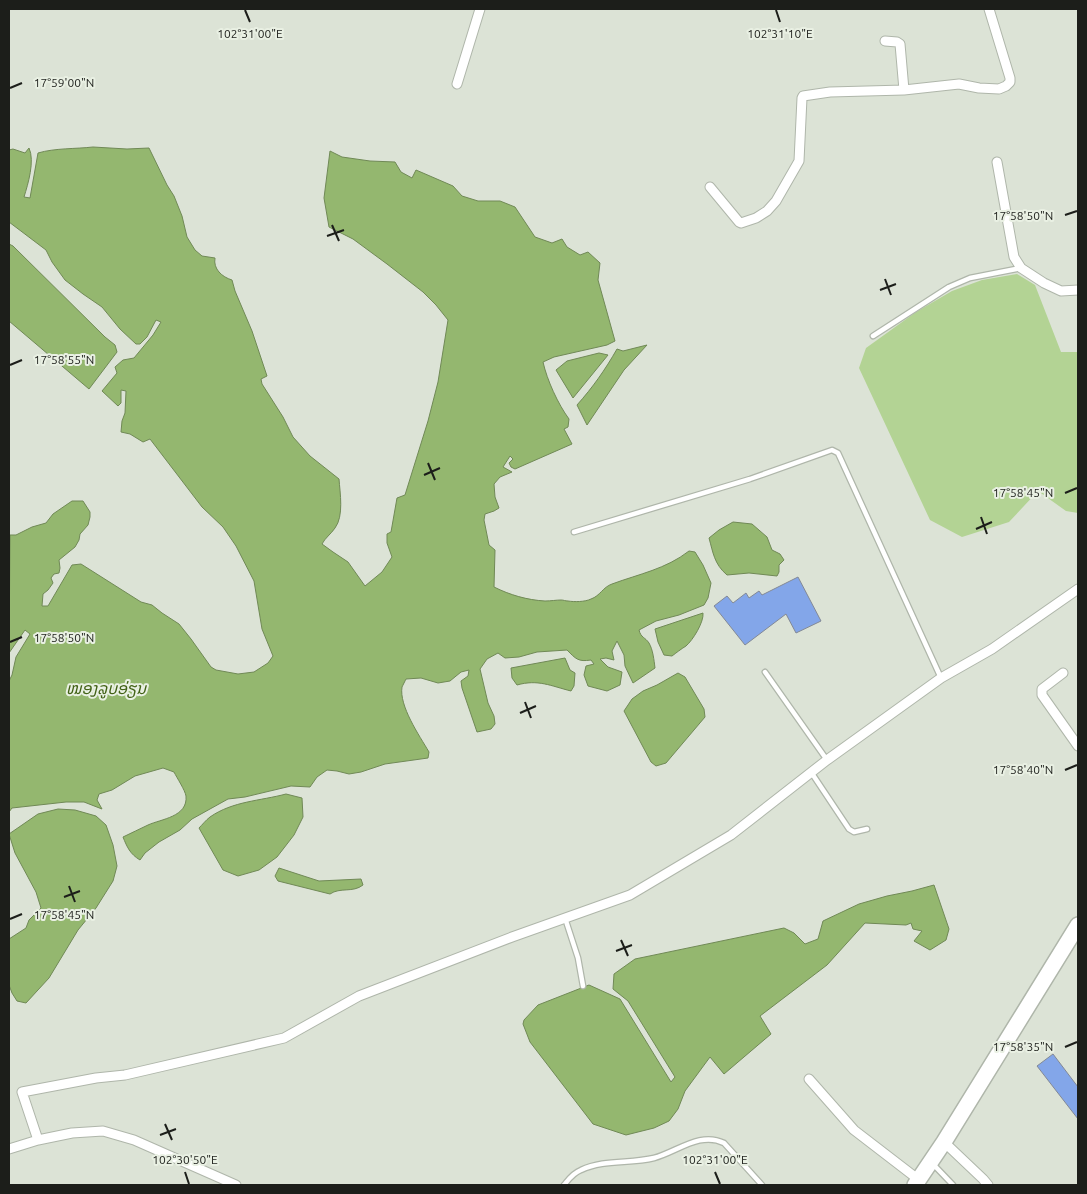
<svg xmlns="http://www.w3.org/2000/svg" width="1087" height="1194" font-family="Ubuntu,'Noto Sans Lao',sans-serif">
  <rect width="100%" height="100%" fill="#dce3d6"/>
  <path fill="#b3d394" d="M1017,274L1035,285L1061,352H1078V513L1066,511L1038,491L1009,522L962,537L930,520L859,368L866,348L916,312L952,291L982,280Z"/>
  <path fill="#94b76f" stroke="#708956" d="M93,147L127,149L149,148L167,185L174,196L182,216L187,237L195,250L202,256L215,258C213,269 222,277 232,280L235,291L252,331L267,376L261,379L262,384L283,417L293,437L310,456L339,479C340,493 344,516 335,528C331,534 325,538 322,544L333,552L348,562L365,586L382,572L392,557L387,543V534L391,532L397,498L405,495L428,421L438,382L448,320L436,305L423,292L387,264L353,239L329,227L324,198L330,151L342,157L370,161L395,162L401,172L412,178L416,170L453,186L462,196L478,201H500L515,207L535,237L552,243L562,239L567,247L580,255L588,252L600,263L598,280L615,341L607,345L554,357L543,362C547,380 558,404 569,419L568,427L564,429L572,444L515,469L511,467L509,463L513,459L510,456L503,467L512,472L500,477L494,484L495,497L499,508L494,511L485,514L484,520L489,545L495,550L494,587C510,595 527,600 545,601C551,601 556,600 561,600C564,600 565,601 568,601C574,602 585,602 591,599C600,596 603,587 612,584C639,574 666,569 689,551L695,552L703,565L711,583L708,598L704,605L679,615L656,621L639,630C641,638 645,637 649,643C653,650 654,660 655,668L633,683L625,666L624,655L617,641L612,651L614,660L606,658L600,659L608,667L622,672L620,685L607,691L588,686L584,675L586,666L594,664L591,660C578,662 576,659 567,650L537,652L519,657L505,658L498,653L487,659L480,669L488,703L494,716L495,724L491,729L477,732L462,688L461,681L468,676L469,670L461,672L450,681L438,683L421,678L406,679C405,681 403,685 402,687C399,706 419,735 429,752L428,758L385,764L361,772L349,774L337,771L327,770L317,777L310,787L291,786L245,797L228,799L192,819L180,830L159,842L145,853L140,860C130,854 127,847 123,837C131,833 140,829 148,825C161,819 188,817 186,796C185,790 177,778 174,772L163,768L135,776L112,790L99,794L97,800L102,809L84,802H66L12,808L9,812V681L12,675L16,657L30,634L25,630L9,653L10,535H16L32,527L46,523L53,514L72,501H83L90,512V517L88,525L80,534L79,540L75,547L59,560L60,568L59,573L54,574L51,578L53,583L48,590L43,594L42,606H48L72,565L81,564L141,602L152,605L162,613L179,624L191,639L211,667L216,670L238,674L254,672L268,663L273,656L262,629L254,581L236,546L223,527L202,507L150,439L143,442L130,434L121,432L122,421L125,413L126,391L121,390V403L118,406L102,391L117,373L115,367L123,360L134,358L153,335L161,322L156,320L147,337L140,344H136L120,329L102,307L83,294L65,280L52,262L46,250L9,222V150L13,149L25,153L29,148C35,161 28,184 24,197L30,198L38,153C55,148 75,149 93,147Z
    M9,244L13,246L105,337L115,345L117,352L89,389L9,321Z
    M647,345L624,370L587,425L577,405C593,387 605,370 617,349L623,351Z
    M599,353L608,355L573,398L556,370L567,361Z
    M733,522L752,524L767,537L772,550L780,554L784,560L779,565V572L777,576L749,573L727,575C714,564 713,552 709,538L719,530Z
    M703,613C704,622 693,640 686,646C681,649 676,653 672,656L664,655L658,642L655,629Z
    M565,658L570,670L575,673L574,686L571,691C551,686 538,679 517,685L512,678L511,668Z
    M678,673L685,677L704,709L705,717L666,763L656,766L651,762L624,711L632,699L643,691L657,685Z
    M286,794L302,798L303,817L294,835L277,857L259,870L238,876L223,870L199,828C202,825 206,820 210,817C233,801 260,801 286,794Z
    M58,809L75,810L96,816L106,825L113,845L117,866L113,881L96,908L78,930L49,978L26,1003L17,1001L12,993L9,985V939L26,928L29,920L41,908L36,892L15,853L9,834L38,814Z
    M279,868L319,881L361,879L363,885C353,893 340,887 330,894L278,881L275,876Z
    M934,885L949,929L946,940L930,950L914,941L922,931L913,929L911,923L906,925L865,923L827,965L760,1016L771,1034L724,1074L710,1057L685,1091L678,1109L669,1121L654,1128L626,1135L593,1124L530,1042L523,1024L524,1020L538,1005L589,985L620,999L671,1082L675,1077L628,1001L613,989L614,974L635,959L784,928L794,933L805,944L818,939L823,921L859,904L887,896L912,891Z"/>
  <path fill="#83a6e9" stroke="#838995" d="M798,577L821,621L796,633L786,614L745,645L714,606L727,596L733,603L746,593L749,598L759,591L762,595Z
    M1053,1054L1078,1087V1119L1037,1066Z"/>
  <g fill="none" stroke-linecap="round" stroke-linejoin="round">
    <defs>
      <path id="service" d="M873,336L949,287L970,278L1021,268
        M574,532L750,479L832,450L838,453L941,678
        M765,672L827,760
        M811,772L849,829L854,832L867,829
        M565,918L578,958L583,986
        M932,1163L953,1185
        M564,1185C569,1179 573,1173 581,1170C604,1159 630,1164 654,1158C677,1152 700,1131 724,1143L762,1185"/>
      <path id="minor" d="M885,41L897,42L900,44L904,90
        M457,84L480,9
        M997,162L1014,257L1021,268L1044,283L1061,291L1078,290
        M710,187L739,222L741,223L756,218L767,211L776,201L799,161L802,98L803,96L830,92L904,90L959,84L979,88L999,89L1006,86L1010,82V78L989,9
        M1063,673L1042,689V695L1078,746
        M809,1079L854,1130L919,1180
        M38,1140L22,1092L96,1078L125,1075L284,1038L359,996L512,937L630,895L731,835L827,760L941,678L992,649L1078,589
        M944,1142L983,1179L988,1185
        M9,1149L38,1140L72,1133L103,1131L134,1140L236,1185"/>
      <path id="trunk" d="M915,1185L944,1142L1078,925"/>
    </defs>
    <use href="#service" stroke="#afb6aa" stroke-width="7"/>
    <use href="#minor" stroke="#afb6aa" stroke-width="11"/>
    <use href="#trunk" stroke="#afb6aa" stroke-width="18"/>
    <use href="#service" stroke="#fff" stroke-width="4.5"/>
    <use href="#minor" stroke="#fff" stroke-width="9"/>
    <use href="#trunk" stroke="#fff" stroke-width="15"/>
  </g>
  <path fill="none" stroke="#1c1e1a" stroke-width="2" d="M245,10L250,22M776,10L780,22M10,88L22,83M1065,215L1077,211M332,225L339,241M327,236L344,230M885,279L891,295M880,290L896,284M10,365L22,360M428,463L435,480M424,475L440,468M1065,493L1077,488M981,517L987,534M976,529L992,522M10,642L22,637M525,702L531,718M520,713L536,706M1065,770L1077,765M69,886L75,902M64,897L80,891M10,919L22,914M621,940L628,956M616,951L632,945M1065,1047L1077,1042M165,1124L172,1140M160,1135L176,1129M185,1172L189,1184M715,1172L720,1184"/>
  <g text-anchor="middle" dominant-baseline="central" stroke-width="4" stroke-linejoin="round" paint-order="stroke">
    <g font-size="16" font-style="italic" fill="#416115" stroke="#e9f0e3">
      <text x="106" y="688">ໜອງລູບອ່ຽນ</text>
    </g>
  </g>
  <g font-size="12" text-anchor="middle" fill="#1c1e1a" stroke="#e9f0e3" stroke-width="4" stroke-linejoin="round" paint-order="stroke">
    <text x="250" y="38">102°31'00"E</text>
    <text x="780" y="38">102°31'10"E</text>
    <text x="64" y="87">17°59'00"N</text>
    <text x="1023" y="220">17°58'50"N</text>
    <text x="64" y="364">17°58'55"N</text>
    <text x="1023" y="497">17°58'45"N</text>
    <text x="64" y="642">17°58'50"N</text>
    <text x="1023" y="774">17°58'40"N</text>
    <text x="64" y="919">17°58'45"N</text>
    <text x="1023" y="1051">17°58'35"N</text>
    <text x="185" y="1164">102°30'50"E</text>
    <text x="715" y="1164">102°31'00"E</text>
  </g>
  <rect width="1087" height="1194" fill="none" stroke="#1c1e1a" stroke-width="20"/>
</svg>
